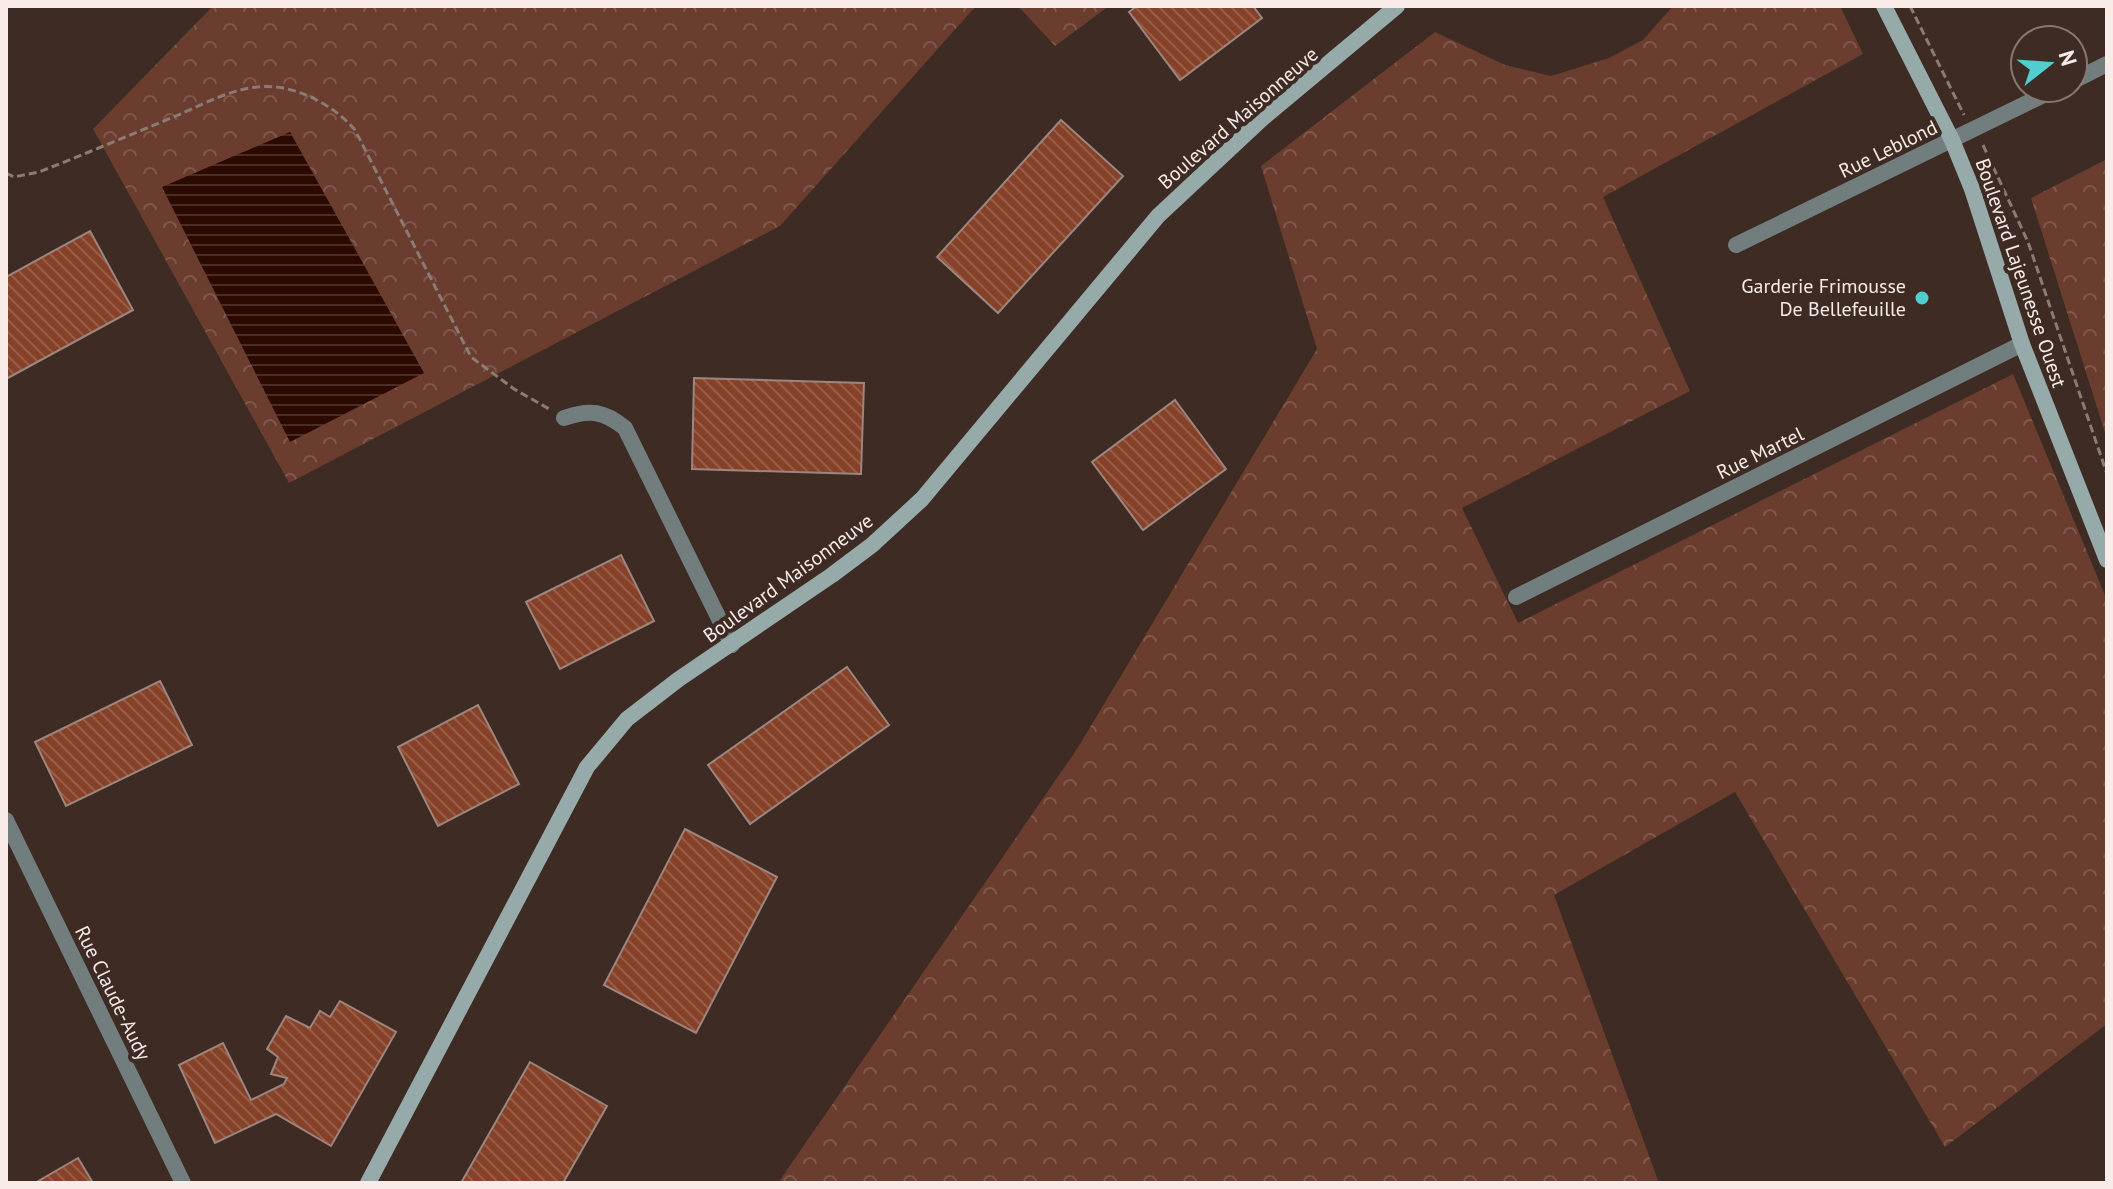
<svg xmlns="http://www.w3.org/2000/svg" width="2113" height="1189" font-family="'PT Sans',sans-serif">
  <defs>
    <pattern id="forest-crowns" width="20" height="18" patternUnits="userSpaceOnUse" patternTransform="scale(2)"><rect width="20" height="18" fill="#6a3d2e"/><path d="M2 6a3 3 0 1 1 6 0M12 15a3 3 0 1 1 6 0" fill="none" stroke="#80594c"/></pattern>
    <pattern id="water-rules" width="6" height="5" patternUnits="userSpaceOnUse" patternTransform="scale(2)"><rect width="6" height="5" fill="#2c0901"/><path d="M0 2.5h6" fill="none" stroke="#4b2d26"/></pattern>
    <pattern id="building-back-hatch" width="6" height="6" patternUnits="userSpaceOnUse" patternTransform="scale(2)"><rect width="6" height="6" fill="#864129"/><path d="M-1 5l2 2M0 0l6 6M5-1l2 2" fill="none" stroke="#985d48"/></pattern>
  </defs>
  <rect width="100%" height="100%" fill="#3d2b24"/>
  <path fill="url(#forest-crowns)" d="M213,6H976L780,226L289,483L93,129Z
    M1018,6H1109L1055,46Z
    M1673,6H1840L1863,54L1603,197L1690,391L1462,508L1518,623L2013,374L2107,600V1024L1945,1147L1735,792L1554,895L1659,1183H778L1077,749L1317,349L1261,166L1435,32L1505,65L1551,76L1609,58L1643,40Z
    M2107,159V439L2031,198Z"/>
  <path fill="url(#water-rules)" d="M290,132L424,373L290,442L162,187Z"/>
  <path fill="url(#building-back-hatch)" stroke="#9d867f" stroke-width="2" d="M1137,6H1253L1262,18L1180,80L1129,12Z
    M1061,120L1123,176L998,313L937,257Z
    M90,231L133,310L6,379V277Z
    M694,378L864,383L861,474L692,469Z
    M1175,400L1226,469L1143,530L1092,462Z
    M621,555L654,621L560,669L526,602Z
    M847,667L889,725L750,824L708,765Z
    M160,681L192,745L66,806L35,742Z
    M478,705L519,784L438,826L398,747Z
    M685,829L777,877L696,1033L604,985Z
    M340,1001L396,1032L331,1146L276,1114L215,1143L179,1065L223,1043L251,1100L284,1084L287,1078L271,1074L278,1057L267,1049L286,1016L310,1028L320,1011L330,1017Z
    M530,1062L607,1106L563,1183H461Z
    M78,1158L93,1183H35Z"/>
  <g fill="none" stroke-linecap="round" stroke-linejoin="round">
    <path stroke="#8b7b75" stroke-width="3" stroke-dasharray="8 4" stroke-linecap="butt" d="M1910,6L1964,115
      M1983,145L2028,242L2107,474
      M6,173L14,177L39,172C85,154 130,135 176,116C201,105 229,90 257,87C293,83 333,104 355,130L471,357L514,389L551,410"/>
    <path stroke="#727e7e" stroke-width="16" d="M2073,81L2107,64
      M1736,245L2058,88
      M564,418C590,409 604,411 625,428L732,645
      M1516,597L2022,344
      M6,820L183,1183"/>
    <path stroke="#97aaaa" stroke-width="16" d="M1884,6L1952,140L1972,189L2022,344L2107,560
      M368,1183L587,767L627,719L679,679L832,575L872,545L922,499L1158,216L1264,117L1397,6"/>
  </g>
  <circle fill="#52cdcf" stroke="#3d2b24" stroke-width="3" cx="1922" cy="298" r="8"/>
  <g text-anchor="middle" dominant-baseline="central" stroke-width="8" stroke-linejoin="round" paint-order="stroke">
    <g font-size="20" fill="#f9ece8" stroke="#3d2b24">
      <text transform="translate(1238 118) rotate(-41)">Boulevard Maisonneuve</text>
      <text transform="translate(1888 149) rotate(-26)">Rue Leblond</text>
      <text transform="translate(2021 273) rotate(71)">Boulevard Lajeunesse Ouest</text>
      <text transform="translate(1760 453) rotate(-26)">Rue Martel</text>
      <text transform="translate(788 578) rotate(-36)">Boulevard Maisonneuve</text>
      <text transform="translate(113 993) rotate(64)">Rue Claude-Audy</text>
    </g>
    <g font-size="20" fill="#f9ece8" stroke="#3d2b24" text-anchor="end">
      <text x="1906" y="286">Garderie Frimousse<tspan x="1906" dy="23">De Bellefeuille</tspan></text>
    </g>
  </g>
  <rect width="2113" height="1189" fill="none" stroke="#f9ece8" stroke-width="16"/>
  <g transform="translate(2049 64) rotate(73)"><circle r="38" fill="#3d2b24" stroke="#887872" stroke-width="2"/>
  <path d="M0-6L14 30L0 20L-14 30Z" fill="#52cdcf"/>
  <text y="-12" font-size="22" font-weight="bold" text-anchor="middle" fill="#f9ece8">N</text>
  </g>
</svg>
